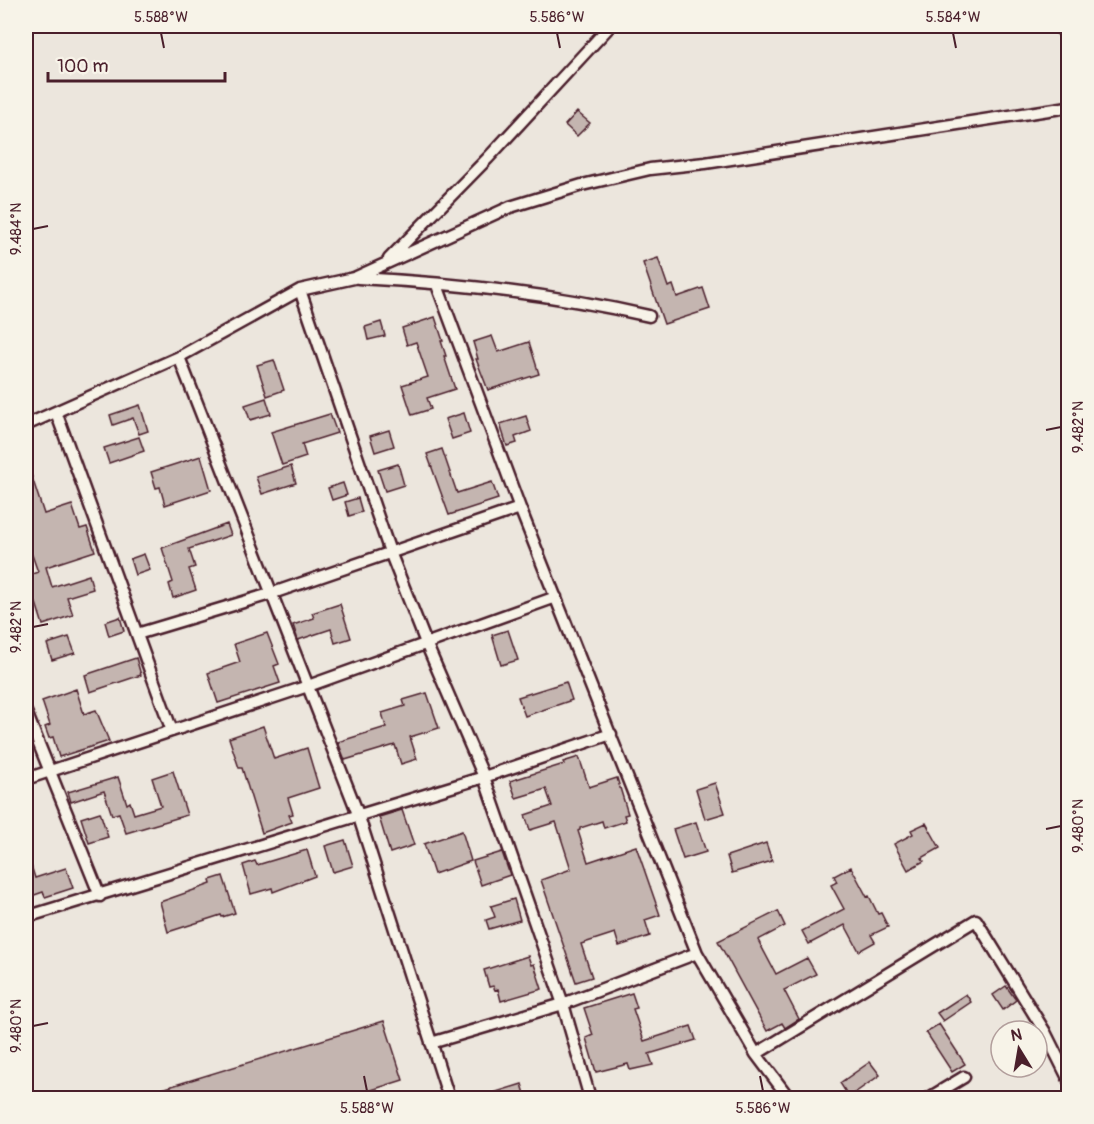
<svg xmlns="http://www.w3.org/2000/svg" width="1094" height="1124" font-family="Pangolin,sans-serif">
  <rect width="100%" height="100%" fill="#ece6dd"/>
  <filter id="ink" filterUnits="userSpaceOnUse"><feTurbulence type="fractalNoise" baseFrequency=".0167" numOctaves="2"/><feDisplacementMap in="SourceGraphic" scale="12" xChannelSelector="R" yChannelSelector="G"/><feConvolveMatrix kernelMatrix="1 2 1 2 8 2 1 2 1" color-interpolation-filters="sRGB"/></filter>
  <g filter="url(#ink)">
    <path fill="#c4b5b0" stroke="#4a1f2b" stroke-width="1.5" d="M1048,26H1068V45Z
      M577,112L590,123L577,136L565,125Z
      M658,258L668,287L673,285L677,297L703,288L710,309L664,324L643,263Z
      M435,317L443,341H441L446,356H444L455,389L427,398L431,409L412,415L402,385L428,377L416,342L407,345L402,328Z
      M381,322L385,336L368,340L365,327Z
      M492,336L498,352L529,342L539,374L488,390L476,359H478L473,342Z
      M274,360L284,390L267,396L257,365Z
      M266,398L271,414L250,420L245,405Z
      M140,405L148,431L139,434L133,418L113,425L110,415Z
      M464,413L470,433L452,439L445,419Z
      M330,414L337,433L302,444L306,457L282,465L271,432Z
      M526,416L531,431L515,437L517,443L507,446L500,424Z
      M389,430L394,446L375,452L370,436Z
      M139,437L144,451L109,463L104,448Z
      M442,449L457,493L492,482L498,499L449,515L427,454Z
      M201,456L211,490L165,505L160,487L156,488L151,472Z
      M26,462H27L44,514L72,505L80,529L87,527L95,551L46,567L52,587L89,575L93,589L67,597L73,615L43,625L36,603L26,606V576L38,572L32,555L26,557Z
      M398,464L404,485L385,491L378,470Z
      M291,466L296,483L262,494L256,477Z
      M343,483L347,495L332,500L328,488Z
      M358,498L362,512L349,516L345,502Z
      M227,524L231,535L189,549L195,567L189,569L196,590L173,598L169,584L173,582L162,548Z
      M144,554L150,570L135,575L130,559Z
      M340,604L351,638L335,643L331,629L298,640L293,625L314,618L312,613Z
      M120,617L124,631L109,636L105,622Z
      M508,630L518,660L501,665L492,635Z
      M267,633L279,664L274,666L280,683L218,703L208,673L240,662L234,644Z
      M69,637L75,653L52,660L47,644Z
      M136,658L141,675L90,692L85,675Z
      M566,682L572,700L525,716L518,697Z
      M76,689L84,714L96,710L109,741L59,757L53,737L49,738L45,727L50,725L42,701Z
      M427,693L439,728L410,737L417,759L401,764L395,745L345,760L338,742L386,727L382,713L405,706L403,700Z
      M263,726L274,759L307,748L319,788L288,798L293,814L289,815L292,822L262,833L242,768H239L229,738Z
      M579,757L589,787L617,778L628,814L624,815L626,821L604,828L602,821L580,828V830L578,831L588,862L636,846L660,915L645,920L650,936L619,946L615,933L581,944L592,977L576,982L541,880L571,869L556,822L530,830L525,815L552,806L546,789L516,798L510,781L564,764L563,762Z
      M173,771L187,815L126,833L119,813L112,815L104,791L71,802L68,792L118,777L127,804L130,802L134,814L161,806L152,778Z
      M715,783L725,813L705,819L696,789Z
      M402,810L414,845L390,853L379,817Z
      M100,812L108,837L89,843L81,818Z
      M696,822L706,852L683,859L673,829Z
      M926,823L940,848L922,858L924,861L908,870L894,844L913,834L911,830Z
      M462,831L471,861L434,874L424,844Z
      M345,840L353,866L333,872L325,846Z
      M766,843L772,861L732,873L727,856Z
      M307,850L315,876L273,892L272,888L251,894L243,865L255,861L257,865Z
      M502,852L510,875L481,885L473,861Z
      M26,856H28L35,878L66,868L73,888L45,897L43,892L26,898Z
      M851,867L867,897L869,896L878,914L881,913L888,927L871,935L875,942L859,951L845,925L809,944L802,931L844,909L831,885L837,882L834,876Z
      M223,876L235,913L222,917L221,915L168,932L160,902L211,884L210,880Z
      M514,899L520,920L489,929L486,920L495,917L491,906Z
      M778,911L785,926L758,940L776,974L807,958L816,974L784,990L799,1019L785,1028L782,1023L767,1031L718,941Z
      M528,956L531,965L534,964L542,989L501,1001L498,989L495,990L493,986L489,987L484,970Z
      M1006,986L1016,1000L1003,1010L993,995Z
      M632,993L637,1008L633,1009L644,1041L691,1026L696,1040L649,1054L653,1065L630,1070L628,1064L596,1072L586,1038L593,1035L584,1008Z
      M966,994L971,1002L943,1021L937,1013Z
      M384,1021L403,1080L346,1098H165L162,1089Z
      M939,1024L965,1064L952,1072L926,1032Z
      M870,1062L880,1075L849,1097L840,1083Z
      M522,1084L526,1097L520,1098H483V1096Z"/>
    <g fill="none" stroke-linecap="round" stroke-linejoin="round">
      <defs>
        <path id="minor" d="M389,259L488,158L610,26
          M358,278C456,283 554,294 649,316
          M437,285L520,508L697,953L756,1054L789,1098
          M300,290L390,552L426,643L484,777L563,1004L590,1098
          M179,357L358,814L449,1098
          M56,412L172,731
          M26,425L179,357L300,290L354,278L510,207L582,185L650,169L705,163L1068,107
          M137,634L270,594L520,508
          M26,712L100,896
          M26,779L308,686L556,597
          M26,917L484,777L611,734
          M431,1043L563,1004L697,953
          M756,1054L976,920L1045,1032L1068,1078
          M929,1098L964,1077"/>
      </defs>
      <use href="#minor" stroke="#4a1f2b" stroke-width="15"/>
      <use href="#minor" stroke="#f7f3e8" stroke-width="10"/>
    </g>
  </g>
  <path fill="none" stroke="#4a1f2b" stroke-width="2" d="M161,33L164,48M557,33L560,48M953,33L956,48M33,229L48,226M1046,430L1061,427M33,627L48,624M1046,829L1061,826M33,1026L48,1023M364,1076L367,1091M760,1076L763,1091"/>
  <rect width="1094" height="1124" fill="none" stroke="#f7f3e8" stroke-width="66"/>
  <g transform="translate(1019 1049) rotate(349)"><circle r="28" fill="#f7f3e8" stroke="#b29e9c" stroke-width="1.5"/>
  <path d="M0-4.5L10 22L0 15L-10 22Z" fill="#4a1f2b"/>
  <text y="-9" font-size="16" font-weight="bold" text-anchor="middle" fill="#4a1f2b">N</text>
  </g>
  <path d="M48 72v9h177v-9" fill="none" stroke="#4a1f2b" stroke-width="3"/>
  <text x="57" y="72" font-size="18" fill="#4a1f2b" stroke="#f7f3e8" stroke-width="4.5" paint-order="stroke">100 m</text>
  <rect x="33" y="33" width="1028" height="1058" fill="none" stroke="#4a1f2b" stroke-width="2"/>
  <g font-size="15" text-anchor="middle" fill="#4a1f2b">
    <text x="161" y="22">5.588°W</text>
    <text x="557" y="22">5.586°W</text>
    <text x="953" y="22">5.584°W</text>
    <text transform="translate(16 229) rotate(-90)" y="5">9.484°N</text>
    <text transform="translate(1078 427) rotate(-90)" y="5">9.482°N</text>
    <text transform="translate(16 627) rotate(-90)" y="5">9.482°N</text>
    <text transform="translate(1078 826) rotate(-90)" y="5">9.480°N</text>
    <text transform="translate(16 1026) rotate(-90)" y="5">9.480°N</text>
    <text x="367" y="1113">5.588°W</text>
    <text x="763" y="1113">5.586°W</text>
  </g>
</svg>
